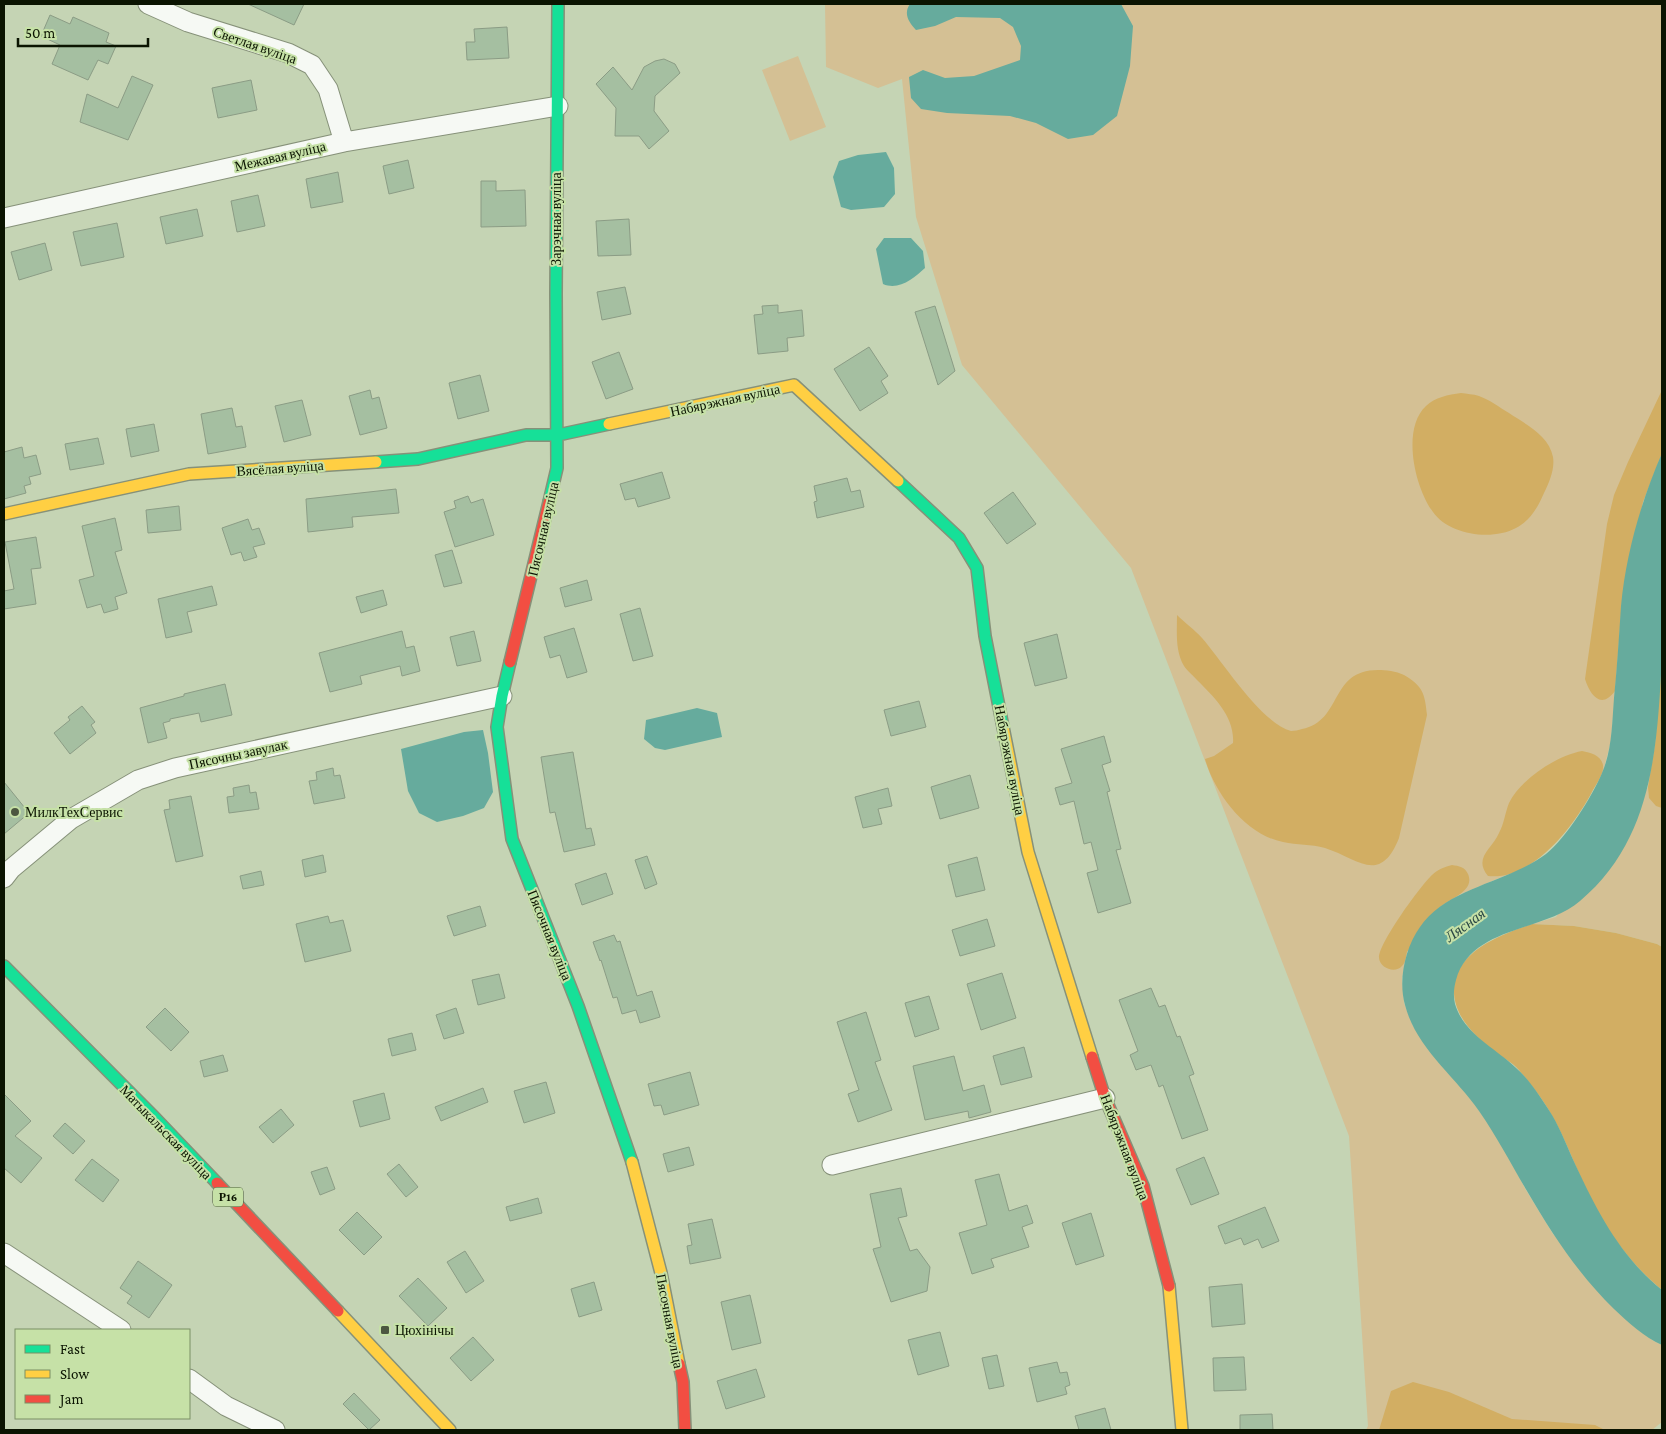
<svg xmlns="http://www.w3.org/2000/svg" width="1666" height="1434" font-family="'Crimson Pro',serif">
  <rect width="100%" height="100%" fill="#c5d4b4"/>
  <path fill="#d4c094" d="M825,4H1662V453L1643,502L1622,601L1611,741L1603,772L1521,869L1461,894L1439,908L1407,952L1402,978L1404,1003L1413,1026L1428,1049L1471,1099L1498,1138L1526,1190L1553,1234L1652,1340L1662,1345V1422L1652,1430H1366L1368,1426L1349,1136L1131,568L962,365L916,217L902,79L878,88L826,67Z
    M798,56L826,127L790,141L762,70Z
    M1662,657V947L1657,944L1616,933L1574,926L1532,924L1556,917L1648,787Z"/>
  <path fill="#d2ae63" d="M1662,390V453L1643,502L1622,601L1615,691C1601,710 1590,695 1585,679L1607,524L1614,495L1628,462Z
    M1461,393C1467,394 1473,394 1479,396C1490,400 1499,407 1509,413C1525,424 1549,435 1553,457C1555,469 1549,483 1544,493C1538,507 1530,521 1516,528C1492,541 1449,535 1433,512C1415,488 1401,429 1426,406C1435,397 1448,395 1461,393Z
    M1177,615C1185,623 1195,630 1202,638C1223,662 1261,723 1291,731C1294,731 1299,730 1302,729C1343,721 1329,670 1378,670C1386,670 1396,671 1404,675C1423,686 1425,694 1427,715L1399,838C1380,886 1357,858 1325,848C1311,844 1297,845 1283,842C1246,835 1215,794 1205,759L1214,756L1233,743C1235,717 1214,697 1197,680C1193,675 1187,671 1184,666C1175,651 1177,632 1177,615Z
    M1662,657V808L1656,806L1649,798L1648,787L1655,745Z
    M1582,751C1591,753 1601,755 1603,765C1604,774 1597,783 1593,790C1575,825 1533,881 1488,876C1473,858 1492,849 1499,833C1504,824 1505,813 1509,803C1521,779 1556,756 1582,751Z
    M1452,865C1459,866 1465,867 1468,874C1476,893 1446,899 1437,910C1426,922 1417,938 1407,952C1406,956 1406,962 1402,966C1395,974 1380,968 1379,958C1378,944 1421,885 1432,875C1438,869 1445,867 1452,865Z
    M1532,924L1574,926L1616,933L1657,944L1662,947V1290C1634,1267 1611,1237 1594,1205C1574,1167 1562,1124 1535,1090C1529,1083 1523,1074 1516,1067C1510,1061 1501,1057 1494,1051C1474,1036 1452,1014 1454,987C1457,950 1503,934 1532,924Z
    M1413,1382L1449,1392L1512,1419L1595,1425L1605,1430H1379L1391,1391Z"/>
  <path fill="#66ab9d" d="M910,4H1121L1133,26L1130,66L1117,116L1093,135L1068,139L1036,123L1010,116L947,113L921,109L911,98L909,77L923,70L945,78L974,76L1020,60L1021,46L1013,27L1000,18L956,17L935,26L916,30C909,22 903,14 910,4Z
    M886,152L894,168L895,194L884,207L851,210L841,207L833,177L839,161L858,155Z
    M884,238H911L923,251L925,268C914,278 899,291 883,284L876,249Z
    M1662,453V657C1657,746 1654,839 1580,901C1544,932 1471,926 1456,980C1454,987 1453,996 1455,1004C1464,1034 1494,1047 1515,1067C1530,1080 1541,1098 1552,1115C1561,1130 1568,1149 1576,1166C1598,1213 1621,1257 1662,1290V1345C1644,1337 1629,1323 1614,1309C1579,1275 1552,1234 1527,1191C1511,1164 1497,1137 1479,1111C1455,1076 1416,1048 1405,1005C1398,980 1405,948 1420,927C1442,895 1485,886 1518,870C1527,866 1538,860 1546,854C1566,838 1592,797 1602,773C1612,750 1612,724 1614,698C1617,667 1619,637 1621,606C1626,553 1641,502 1662,453Z
    M697,708L717,713L722,737L665,750L655,748L644,739L646,720Z
    M483,730L488,753L493,792L484,808L463,816L437,822L419,813L408,791L401,749L464,732Z"/>
  <path fill="#a5bfa1" stroke="#8b9c85" d="M248,4H304L294,25Z
    M50,15L70,24L73,17L109,33L106,42L116,46L108,64L98,60L88,80L52,64L60,45L41,36Z
    M507,27L509,58L467,60L466,42H475L474,29Z
    M664,59L675,64L680,73L655,96L654,111L669,131L649,149L639,136H615L616,108L596,84L613,67L632,90L644,67L655,61Z
    M132,76L153,85L128,140L80,122L87,94L118,108Z
    M251,80L257,110L218,118L212,88Z
    M408,160L414,188L389,194L383,166Z
    M338,172L343,202L311,208L306,179Z
    M481,181H496V191L525,190L526,226L481,227Z
    M258,195L265,226L237,232L231,201Z
    M197,209L203,236L166,244L160,217Z
    M629,219L631,255L598,256L596,221Z
    M117,223L124,257L81,266L73,232Z
    M45,243L52,270L19,280L11,252Z
    M625,287L631,314L602,320L597,292Z
    M778,305V313L802,310L804,336L787,338L788,351L758,354L754,315L763,314L762,306Z
    M935,306L955,371L938,385L915,312Z
    M869,347L888,376L881,381L888,393L860,411L834,369Z
    M619,352L633,389L606,399L592,362Z
    M480,375L489,411L458,419L449,383Z
    M370,390L372,399L379,397L387,428L360,435L349,396Z
    M302,400L311,435L284,442L275,406Z
    M232,408L236,427L242,426L246,447L208,454L201,414Z
    M154,424L159,451L131,457L126,429Z
    M98,438L104,464L70,470L65,444Z
    M22,447L24,458L36,455L41,474L29,477L31,484L24,486L26,493L4,499V452Z
    M662,472L670,498L638,507L635,498L625,500L620,484Z
    M847,478L851,492L860,490L864,507L817,518L814,502L817,501L814,486Z
    M396,489L399,513L352,517L353,527L308,532L306,499Z
    M1013,492L1036,524L1007,544L984,513Z
    M468,496L471,503L483,499L494,535L455,547L444,512L456,508L454,501Z
    M179,506L181,530L148,533L146,510Z
    M115,518L122,550L115,552L127,593L115,597L118,609L104,613L101,604L87,608L79,580L94,576L82,526Z
    M248,519L252,530L259,528L265,544L253,547L257,557L244,561L241,552L231,555L222,528Z
    M36,537L41,568L31,569L36,604L4,609V591L14,589L5,542Z
    M452,550L462,583L444,587L435,555Z
    M587,580L592,600L565,607L560,588Z
    M212,586L217,605L187,612L192,632L166,638L158,599Z
    M383,590L387,605L361,613L356,597Z
    M640,608L653,656L633,661L620,614Z
    M574,628L587,672L567,678L560,655L550,658L544,637Z
    M402,631L406,648L414,646L420,671L402,676L400,666L360,676L362,684L330,692L319,653Z
    M474,631L481,661L457,666L450,637Z
    M1057,634L1067,678L1035,686L1024,643Z
    M225,684L232,715L201,722L199,713L170,719V721L163,723L167,738L148,743L140,708L184,696V694Z
    M919,701L926,727L891,736L884,710Z
    M82,706L95,722L91,725L96,733L70,754L54,733L70,720L68,717Z
    M1104,736L1111,762L1102,765L1110,791L1107,792L1121,849L1116,850L1131,903L1098,913L1087,873L1098,870L1091,842L1084,844L1074,801L1060,805L1055,788L1072,783L1061,749Z
    M573,752L586,829L591,828L595,845L564,852L555,812L550,813L541,757Z
    M333,768L334,776L340,775L345,798L314,804L309,781L317,780L316,772Z
    M970,775L979,808L940,819L931,787Z
    M4,782L29,813L4,834Z
    M249,785L250,793L256,792L259,809L229,813L227,797L234,796L233,788Z
    M888,788L892,806L878,809L882,824L863,828L855,797Z
    M191,796L203,856L176,862L164,810L170,809L169,800Z
    M323,855L326,872L305,877L302,860Z
    M647,856L657,884L645,889L635,860Z
    M977,857L985,890L956,897L948,865Z
    M261,871L264,885L243,889L240,876Z
    M606,873L613,894L582,905L575,884Z
    M480,906L486,926L454,936L447,916Z
    M328,916L330,923L343,920L351,951L305,962L296,924Z
    M987,919L995,946L960,956L952,930Z
    M614,935L617,942L620,941L637,996L652,991L660,1017L640,1023L636,1010L622,1014L617,997L613,998L601,960L600,961L593,942Z
    M1002,973L1016,1018L981,1030L967,984Z
    M499,974L505,998L478,1005L472,980Z
    M1151,988L1159,1007L1165,1005L1177,1037L1180,1036L1194,1074L1189,1076L1208,1130L1182,1139L1163,1085L1159,1087L1151,1065L1136,1070L1130,1055L1138,1051L1119,1000Z
    M929,996L939,1029L915,1037L905,1003Z
    M165,1008L189,1032L171,1051L146,1027Z
    M456,1008L464,1033L444,1039L436,1015Z
    M866,1012L881,1060L875,1062L892,1110L858,1122L848,1094L859,1090L837,1022Z
    M412,1033L416,1050L392,1056L388,1039Z
    M1024,1047L1032,1077L1001,1085L993,1056Z
    M223,1055L228,1071L204,1077L200,1061Z
    M954,1056L963,1091L984,1085L991,1112L969,1118L968,1111L925,1120L913,1066Z
    M690,1072L699,1105L664,1115L661,1105L654,1106L648,1084Z
    M546,1082L555,1113L524,1123L514,1091Z
    M483,1088L488,1102L441,1121L435,1107Z
    M384,1093L390,1119L360,1127L353,1101Z
    M4,1094L31,1121L15,1136L42,1158L21,1183L4,1168Z
    M281,1109L294,1125L273,1143L259,1127Z
    M65,1123L85,1141L73,1154L53,1136Z
    M689,1147L694,1165L668,1172L663,1154Z
    M1204,1157L1219,1194L1191,1205L1176,1169Z
    M92,1159L119,1180L103,1202L75,1180Z
    M399,1164L418,1187L406,1197L387,1174Z
    M327,1167L335,1189L320,1195L311,1172Z
    M999,1174L1009,1211L1027,1205L1033,1223L1022,1227L1029,1247L991,1259L994,1267L972,1274L959,1233L987,1225L975,1180Z
    M901,1188L907,1216L898,1218L910,1251L917,1249L930,1267L927,1291L891,1302L873,1249L881,1247L870,1194Z
    M538,1198L542,1213L510,1221L506,1207Z
    M1265,1207L1279,1241L1262,1248L1258,1239L1244,1245L1241,1238L1225,1244L1218,1226Z
    M357,1212L382,1237L364,1255L339,1230Z
    M1091,1213L1104,1256L1076,1265L1062,1223Z
    M712,1219L721,1258L690,1264L687,1246L692,1245L688,1224Z
    M465,1251L484,1281L466,1293L447,1262Z
    M138,1261L172,1285L149,1318L127,1303L132,1296L120,1288Z
    M418,1278L447,1308L428,1326L399,1296Z
    M594,1282L602,1310L579,1317L571,1289Z
    M1242,1284L1245,1324L1212,1327L1209,1287Z
    M750,1295L761,1343L732,1350L721,1302Z
    M940,1332L949,1366L918,1375L908,1340Z
    M473,1337L494,1360L471,1381L450,1358Z
    M997,1355L1004,1386L989,1389L982,1358Z
    M1244,1357L1246,1390L1214,1391L1213,1358Z
    M1057,1362L1060,1373L1067,1372L1070,1385L1065,1387L1067,1394L1037,1402L1029,1368Z
    M756,1369L765,1397L726,1409L717,1381Z
    M354,1393L380,1420L369,1430L343,1404Z
    M1105,1408L1111,1430H1079L1075,1416Z
    M1272,1414L1273,1430H1240V1415Z"/>
  <g fill="none" stroke-linecap="round" stroke-linejoin="round">
    <defs>
      <path id="street" d="M148,4L188,22L288,53L312,65L328,89L344,142
        M4,218L344,142L558,106
        M4,878L11,869L71,819L138,780L175,768L502,696
        M832,1165L1105,1098
        M4,1253L121,1330
        M189,1379L226,1406L275,1430"/>
      <path id="fast" d="M376,462L418,459L526,435H558L609,424
        M898,481L959,538L977,568L985,636L1003,727
        M549,502L557,468L556,294L558,4
        M510,662L502,696L497,727L512,839L578,1006L632,1162
        M4,966L153,1116L217,1183"/>
      <path id="slow" d="M609,424L794,385L898,481
        M4,514L189,474L376,462
        M1003,727L1028,852L1092,1057
        M632,1162L661,1273L679,1364
        M1169,1286L1182,1430
        M338,1311L450,1430"/>
      <path id="jam" d="M510,662L549,502
        M1092,1057L1105,1098L1143,1186L1169,1286
        M217,1183L338,1311
        M679,1364L683,1382L685,1430"/>
    </defs>
    <use href="#street" stroke="#869179" stroke-width="21"/>
    <use href="#fast" stroke="#869179" stroke-width="14"/>
    <use href="#slow" stroke="#869179" stroke-width="14"/>
    <use href="#jam" stroke="#869179" stroke-width="14"/>
    <use href="#street" stroke="#f6f9f4" stroke-width="19"/>
    <use href="#fast" stroke="#16e098" stroke-width="11"/>
    <use href="#slow" stroke="#ffcf43" stroke-width="11"/>
    <use href="#jam" stroke="#f24e42" stroke-width="11"/>
  </g>
  <g fill="#4c5740" stroke="#c6e1a7" stroke-width="2">
    <circle cx="15" cy="812" r="5"/>
    <rect x="380" y="1325" width="10" height="10" rx="2.5"/>
  </g>
  <g text-anchor="middle" dominant-baseline="central" stroke-width="4" stroke-linejoin="round" paint-order="stroke">
    <rect fill="#c6e1a7" stroke="#435233" stroke-width="1" x="213" y="1187.5" width="30" height="19" rx="4"/>
    <g font-size="12" font-weight="bold" fill="#0b1401">
      <text x="228" y="1197">Р16</text>
    </g>
    <g font-size="14" fill="#0b1401" stroke="#c6e1a7">
      <text transform="translate(255 45) rotate(19)">Светлая вуліца</text>
      <text transform="translate(280 156) rotate(-13)">Межавая вуліца</text>
      <text transform="translate(556 219) rotate(-90)">Зарэчная вуліца</text>
      <text transform="translate(725 400) rotate(-12)">Набярэжная вуліца</text>
      <text transform="translate(280 468) rotate(-4)">Вясёлая вуліца</text>
      <text transform="translate(543 529) rotate(-77)">Пясочная вуліца</text>
      <text transform="translate(238 754) rotate(-12)">Пясочны завулак</text>
      <text transform="translate(1010 760) rotate(79)">Набярэжная вуліца</text>
      <text transform="translate(550 935) rotate(68)">Пясочная вуліца</text>
      <text transform="translate(166 1132) rotate(46)">Матыкальская вуліца</text>
      <text transform="translate(1125 1147) rotate(69)">Набярэжная вуліца</text>
      <text transform="translate(670 1321) rotate(79)">Пясочная вуліца</text>
    </g>
    <g font-size="14" fill="#0b1401" stroke="#c6e1a7" text-anchor="start">
      <text x="25" y="812">МилкТехСервис</text>
      <text x="395" y="1330">Цюхінічы</text>
    </g>
    <g font-size="15" font-style="italic" fill="#2a4744" stroke="#c6e1a7">
      <text transform="translate(1465 925) rotate(-36)">Лясная</text>
    </g>
  </g>
  <rect width="1666" height="1434" fill="none" stroke="#0b1401" stroke-width="10"/>
  <rect x="15" y="1329" width="175" height="90" fill="#c6e1a7" stroke="#7b8f65"/>
  <rect x="25" y="1345" width="25" height="8" fill="#16e098" stroke="#7b8f65"/>
  <text x="60" y="1354" font-size="15" fill="#0b1401">Fast</text>
  <rect x="25" y="1370" width="25" height="8" fill="#ffcf43" stroke="#7b8f65"/>
  <text x="60" y="1379" font-size="15" fill="#0b1401">Slow</text>
  <rect x="25" y="1395" width="25" height="8" fill="#f24e42" stroke="#7b8f65"/>
  <text x="60" y="1404" font-size="15" fill="#0b1401">Jam</text>
  <path d="M18 38v8h130v-8" fill="none" stroke="#0b1401" stroke-width="2.5"/>
  <text x="25" y="38" font-size="15" fill="#0b1401" stroke="#c6e1a7" stroke-width="4" paint-order="stroke">50 m</text>
</svg>
